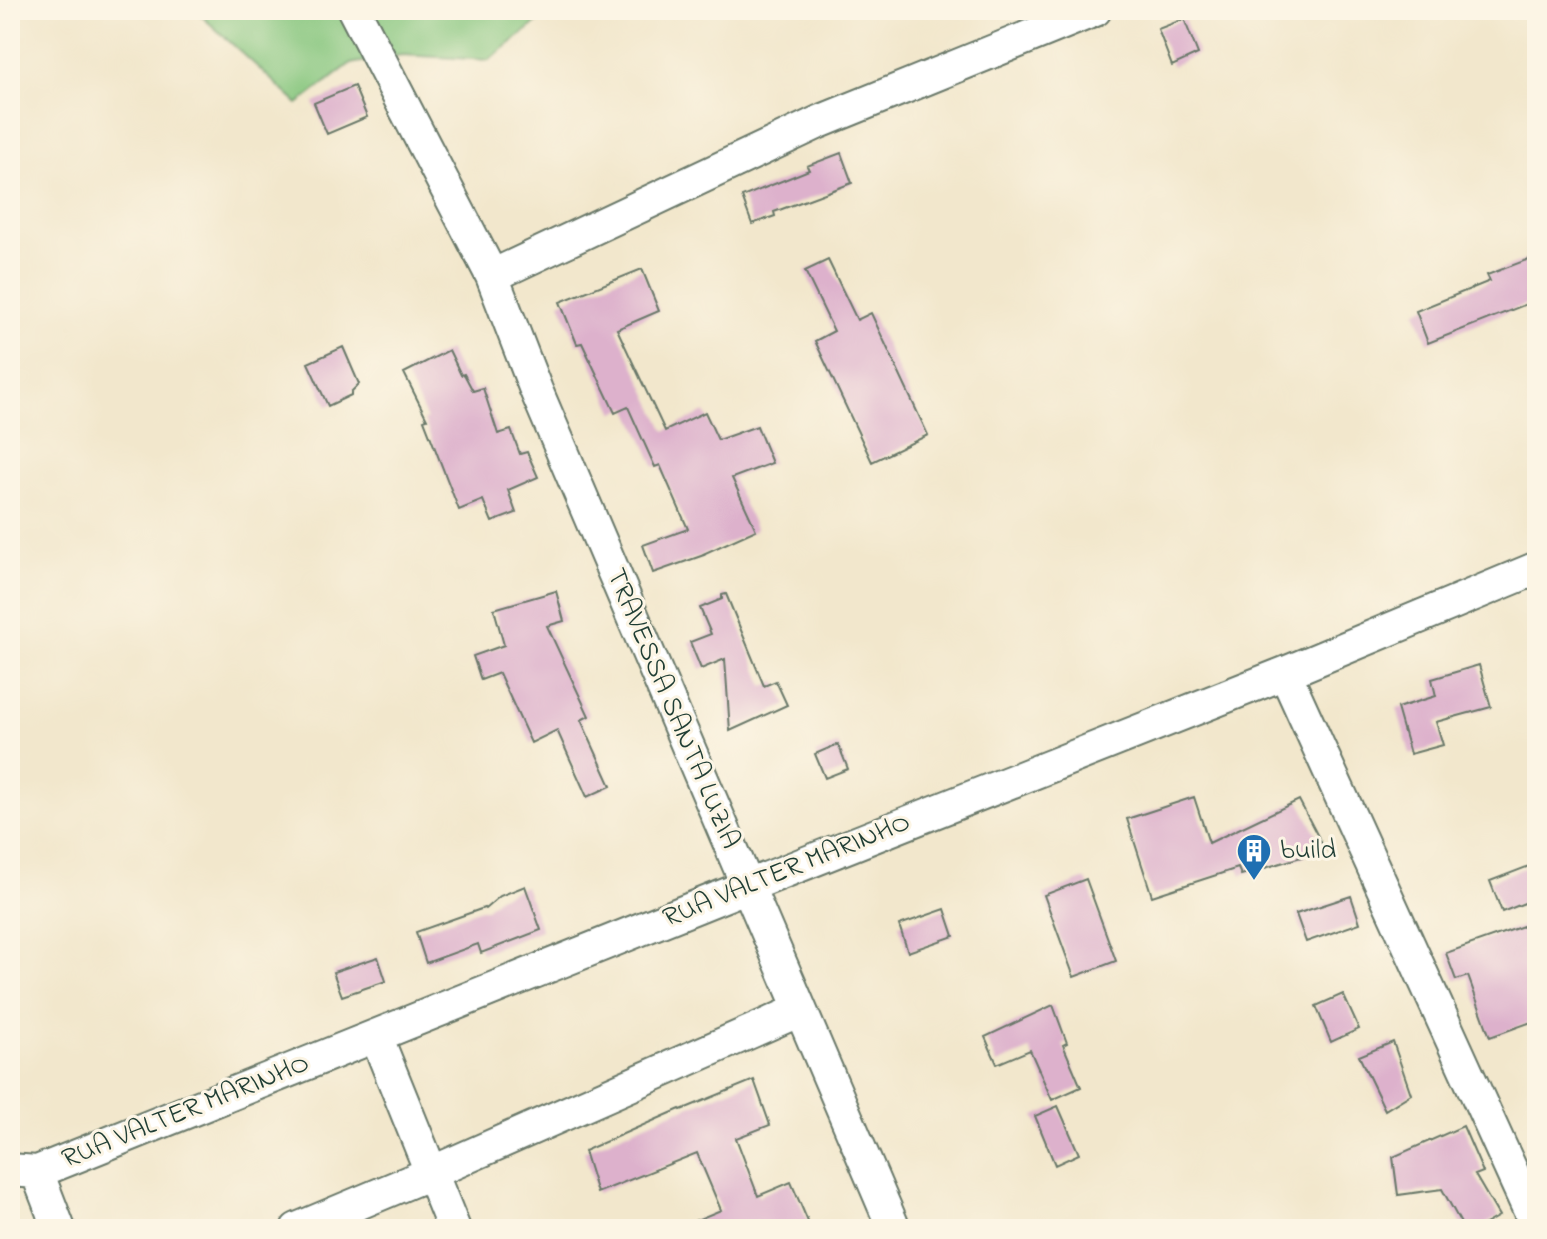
<svg xmlns="http://www.w3.org/2000/svg" width="1547" height="1239" font-family="'Indie Flower',sans-serif">
  <rect width="100%" height="100%" fill="#fcf5e5"/>
  <filter id="ink" filterUnits="userSpaceOnUse"><feTurbulence type="fractalNoise" baseFrequency=".0125" numOctaves="2"/><feDisplacementMap in="SourceGraphic" scale="16" xChannelSelector="R" yChannelSelector="G"/><feConvolveMatrix kernelMatrix="1 2 1 2 8 2 1 2 1" color-interpolation-filters="sRGB"/></filter>
  <filter id="wash" filterUnits="userSpaceOnUse"><feTurbulence type="fractalNoise" baseFrequency=".006" numOctaves="4" result="noise"/><feDisplacementMap in="SourceGraphic" scale="32" xChannelSelector="R" yChannelSelector="G"/><feGaussianBlur stdDeviation="1.8" result="paint"/><feColorMatrix in="noise" values="0 0 0 0 0 0 0 0 0 0 0 0 0 0 0 0 0 1.4 0 .05"/><feComposite in="paint" operator="in"/></filter>
  <g filter="url(#wash)">
    <rect width="100%" height="100%" fill="#f2e7cc"/>
    <path fill="#86c67e" stroke="#528259" stroke-width="2" d="M195,10H553L489,60L402,55L350,64L298,104Z"/>
    <g id="blocks">
      <path fill="#ddb1cc" d="M1184,19L1198,54L1172,66L1158,29Z
        M354,86L367,117L327,134L314,103Z
        M841,153L852,183L774,212L775,216L752,224L742,197L809,170L807,166Z
        M1537,256V300L1428,343L1416,311L1490,281L1487,275Z
        M828,260L857,320L871,313L928,435L872,462L815,341L834,331L805,271Z
        M642,269L659,311L617,329L665,431L705,412L718,440L757,426L772,463L732,478L756,530L703,554L704,555L653,573L643,545L688,529L660,465L655,467L628,407L615,413L582,343L577,344L560,302Z
        M343,347L359,384L351,392V395L328,406L308,363Z
        M449,350L461,375L464,374L473,391L483,388L498,434L511,430L520,454L527,452L538,477L508,490L516,513L492,522L483,500L459,510L424,420L427,419L404,373Z
        M556,591L564,621L547,626L589,716L581,720L611,786L587,797L557,730L531,743L499,673L481,680L473,656L504,645L494,609Z
        M726,594L764,686L776,681L787,705L730,731L725,659L701,669L690,642L711,634L700,608L722,599V595Z
        M1479,665L1491,707L1436,722L1443,745L1410,754L1397,708L1436,696L1432,679Z
        M838,744L848,769L825,778L815,754Z
        M1194,797L1209,843L1299,800L1325,850L1241,875L1238,868L1152,896L1127,819Z
        M1537,863V898L1502,912L1490,881Z
        M1086,879L1116,961L1074,977L1044,895Z
        M525,886L541,930L481,953L478,944L426,963L416,932L484,908L485,909L500,896Z
        M1351,896L1360,923L1306,942L1296,914Z
        M945,909L954,936L908,952L899,925Z
        M1523,926L1537,964V1020L1490,1037L1468,976L1456,980L1446,953Z
        M378,957L386,981L342,996L333,972Z
        M1343,994L1359,1029L1331,1042L1316,1006Z
        M1053,1005L1067,1043L1063,1045L1081,1087L1052,1100L1030,1050L997,1064L985,1037Z
        M1393,1042L1411,1094L1385,1110L1359,1056Z
        M754,1080L770,1125L736,1138L758,1196L791,1182L809,1224L794,1229H675L721,1210L697,1153L597,1193L584,1151L680,1109L681,1110Z
        M1058,1106L1079,1154L1055,1165L1035,1116Z
        M1463,1126L1483,1172L1475,1175L1499,1216L1476,1229H1464L1442,1189L1398,1195L1393,1157Z"/>
    </g>
  </g>
  <g filter="url(#ink)">
    <use href="#blocks" fill-opacity="0" stroke="#697869" stroke-width="2"/>
    <g fill="none" stroke-linecap="round" stroke-linejoin="round">
      <defs>
        <path id="minor" d="M354,10L492,276L536,390L894,1229
          M492,276L819,122L1095,10
          M1285,673L1537,1227
          M376,1036L454,1229
          M10,1170L37,1172L748,886L1285,673L1537,568
          M37,1172L59,1229
          M297,1229L433,1172L800,1010"/>
      </defs>
      <use href="#minor" stroke="#697869" stroke-width="36"/>
      <use href="#minor" stroke="#fff" stroke-width="32"/>
    </g>
  </g>
  <defs>
    <symbol id="building-pin" viewBox="-11 -11 22 30"><path d="M0 17L-7.5 6A9.5 9.5 0 1 1 7.5 6Z" fill="#1f6fb2" stroke="#fcf5e5"/><path d="M-4-6H4V6H1V3H-1V6H-4ZM-2.5-4.3h1.7v1.8h-1.7ZM.8-4.3h1.7v1.8H.8ZM-2.5-1h1.7V.8h-1.7ZM.8-1h1.7V.8H.8Z" fill="#fff"/></symbol>
  </defs>
  <g fill-rule="evenodd">
    <use href="#building-pin" x="1234" y="831" width="40" height="54"/>
  </g>
  <g text-anchor="middle" dominant-baseline="central" stroke-width="6" stroke-linejoin="round" paint-order="stroke">
    <g font-size="28" fill="#1f3d34" stroke="#fcf5e5">
      <text transform="translate(672 709) rotate(67)">TRAVESSA SANTA LUZIA</text>
      <text transform="translate(787 871) rotate(-22)">RUA VALTER MARINHO</text>
      <text transform="translate(186 1112) rotate(-22)">RUA VALTER MARINHO</text>
    </g>
    <g font-size="28" fill="#1f3d34" stroke="#fcf5e5" text-anchor="start">
      <text x="1280" y="851">build</text>
    </g>
  </g>
  <rect width="1547" height="1239" fill="none" stroke="#fcf5e5" stroke-width="40"/>
</svg>
